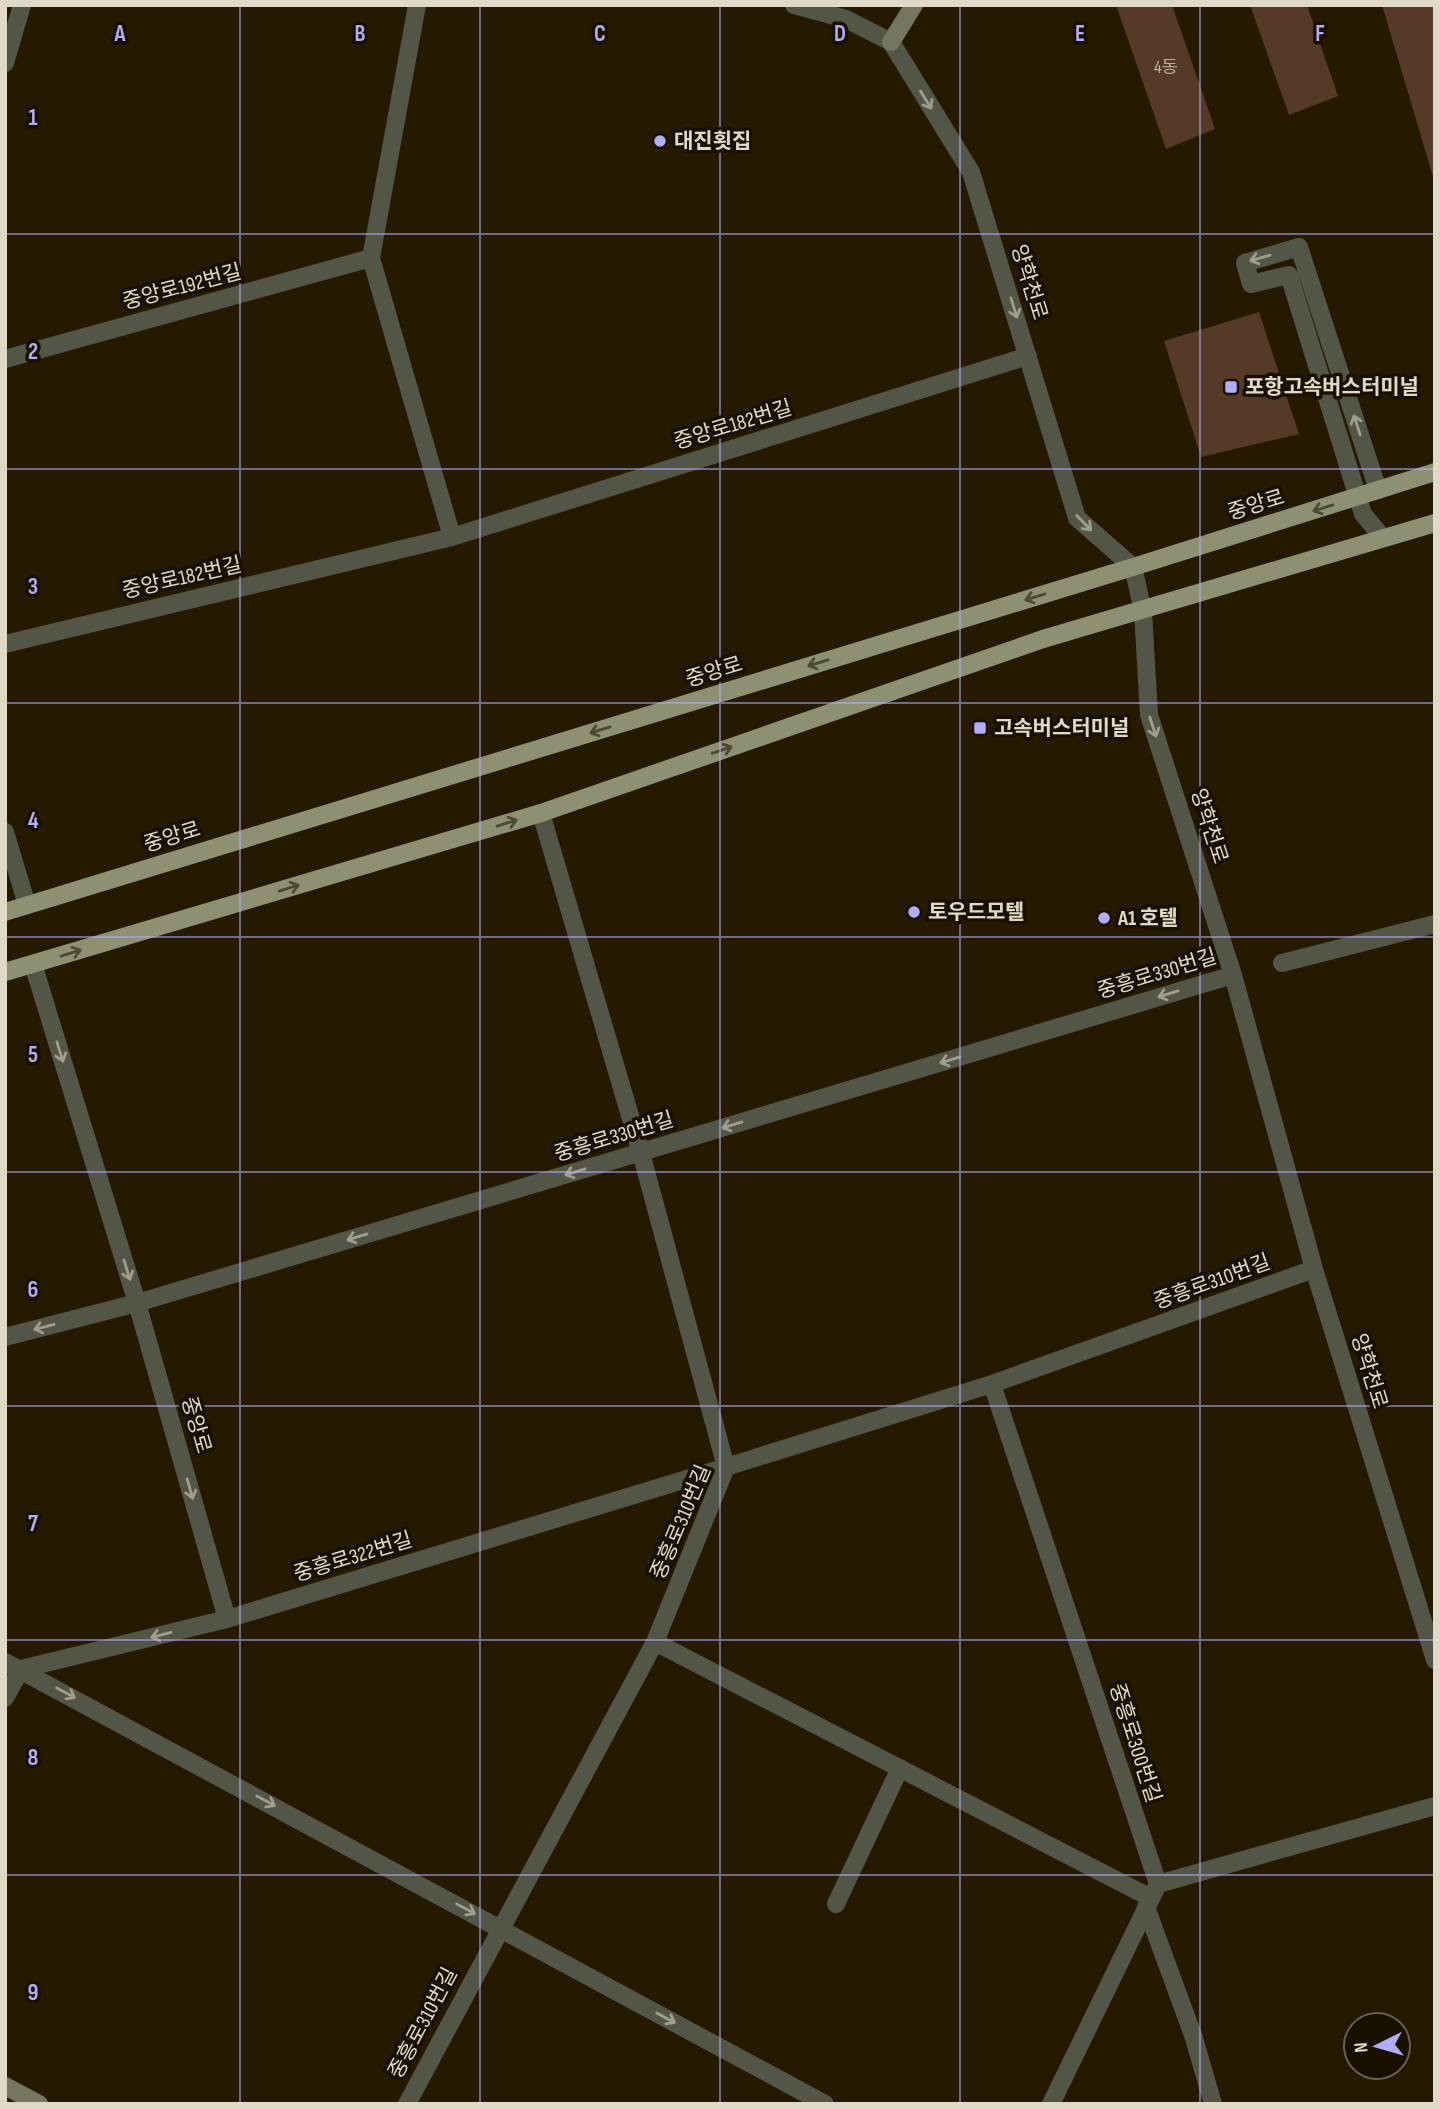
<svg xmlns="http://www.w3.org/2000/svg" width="1440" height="2109" font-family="'Sofia Sans Condensed','Noto Sans KR',sans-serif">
  <rect width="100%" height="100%" fill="#251900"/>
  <path fill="#553b27" d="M1116,5H1172L1215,129L1166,149Z
    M1250,5H1307L1338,96L1289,115Z
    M1382,5H1435V180H1434Z
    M1259,312L1299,434L1201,457L1164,341Z"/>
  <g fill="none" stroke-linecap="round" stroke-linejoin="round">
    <path stroke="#535547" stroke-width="18" d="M417,5L371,258L452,537
      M794,5L846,19L891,42L971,172L1077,518L1133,567L1143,611L1149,715L1233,975L1314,1269L1435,1660
      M5,63L22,5
      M5,359L371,258
      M1378,490L1299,247L1245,263L1251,284L1289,275L1363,514L1383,538
      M5,644L452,537L1028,356
      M541,813L641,1153L726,1467
      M5,832L27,905
      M1282,963L1435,924
      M33,964L137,1303L227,1619
      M5,1337L137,1303L1233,975
      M992,1384L1158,1884L1051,2104
      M655,1642L1151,1898
      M5,1662L825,2104
      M5,1698L21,1669L227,1619L726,1467L992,1384L1314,1269
      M1158,1884L1435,1806
      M836,1904L900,1768
      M1146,1907L1193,2035L1213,2104
      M407,2104L655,1642L726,1467"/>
    <path stroke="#747660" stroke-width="18" d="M891,42L914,5
      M5,2086L39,2104"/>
    <path stroke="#8d9073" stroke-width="18" d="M5,912L1133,567L1435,472
      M5,972L541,813L1043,639L1435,523"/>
  </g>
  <defs><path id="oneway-shaft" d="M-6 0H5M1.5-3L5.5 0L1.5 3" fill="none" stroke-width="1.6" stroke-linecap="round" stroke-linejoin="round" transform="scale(1.75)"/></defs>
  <g stroke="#a19e8e">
    <use href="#oneway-shaft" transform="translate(926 100) rotate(58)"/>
    <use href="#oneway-shaft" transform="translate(1260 258) rotate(164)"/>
    <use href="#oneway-shaft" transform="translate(1014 308) rotate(73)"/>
    <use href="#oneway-shaft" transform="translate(1357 425) rotate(-108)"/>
    <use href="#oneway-shaft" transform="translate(1084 523) rotate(46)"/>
    <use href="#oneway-shaft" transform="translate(1153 727) rotate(72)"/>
    <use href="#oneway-shaft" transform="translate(1168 994) rotate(163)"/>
    <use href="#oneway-shaft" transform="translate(60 1052) rotate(73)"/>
    <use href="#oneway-shaft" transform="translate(950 1060) rotate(163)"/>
    <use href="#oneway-shaft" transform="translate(732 1125) rotate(163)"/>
    <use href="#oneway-shaft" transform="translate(575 1172) rotate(163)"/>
    <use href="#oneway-shaft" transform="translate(357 1237) rotate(163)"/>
    <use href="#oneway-shaft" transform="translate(127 1270) rotate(73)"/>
    <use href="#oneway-shaft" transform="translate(44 1327) rotate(165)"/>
    <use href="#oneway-shaft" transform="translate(190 1489) rotate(74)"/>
    <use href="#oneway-shaft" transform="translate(161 1635) rotate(166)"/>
    <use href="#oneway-shaft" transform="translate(66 1693) rotate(28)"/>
    <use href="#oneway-shaft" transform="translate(266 1801) rotate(28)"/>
    <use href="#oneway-shaft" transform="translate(466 1909) rotate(28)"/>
    <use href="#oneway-shaft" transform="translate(666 2018) rotate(29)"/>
  </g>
  <g stroke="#4d4a34">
    <use href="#oneway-shaft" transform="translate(1323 508) rotate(163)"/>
    <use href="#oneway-shaft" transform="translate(1035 597) rotate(163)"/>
    <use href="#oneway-shaft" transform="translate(818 663) rotate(163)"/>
    <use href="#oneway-shaft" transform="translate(600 730) rotate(163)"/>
    <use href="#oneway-shaft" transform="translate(722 750) rotate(-19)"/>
    <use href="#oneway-shaft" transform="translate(507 823) rotate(-17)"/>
    <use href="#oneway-shaft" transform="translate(289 888) rotate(-17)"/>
    <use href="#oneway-shaft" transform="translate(71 953) rotate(-17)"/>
  </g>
  <path fill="none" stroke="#b2adf9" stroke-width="2" stroke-opacity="0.55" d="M240,5V2104M480,5V2104M720,5V2104M960,5V2104M1200,5V2104M5,234H1435M5,469H1435M5,703H1435M5,937H1435M5,1172H1435M5,1406H1435M5,1640H1435M5,1875H1435"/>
  <g fill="#b2adf9" stroke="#191000" stroke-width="2.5">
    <circle cx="660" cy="141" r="7"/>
    <rect x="1224" y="380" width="14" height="14" rx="3.5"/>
    <rect x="973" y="721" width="14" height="14" rx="3.5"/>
    <circle cx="914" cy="912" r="7"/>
    <circle cx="1104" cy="918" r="7"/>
  </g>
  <g text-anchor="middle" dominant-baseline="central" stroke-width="7" stroke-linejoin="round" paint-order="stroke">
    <g font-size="18" fill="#beb2a0">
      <text x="1166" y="67">4동</text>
    </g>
    <g font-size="21" font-weight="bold" fill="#e1d9c8" stroke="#191000" text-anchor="start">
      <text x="674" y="141">대진횟집</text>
      <text x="1245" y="387">포항고속버스터미널</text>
      <text x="994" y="728">고속버스터미널</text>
      <text x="928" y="912">토우드모텔</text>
      <text x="1118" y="918">A1 호텔</text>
    </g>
    <g font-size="21" fill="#e1d9c8" stroke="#191000">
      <text transform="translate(1029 282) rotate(73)">양학천로</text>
      <text transform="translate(182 287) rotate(-15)">중앙로192번길</text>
      <text transform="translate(733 425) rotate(-17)">중앙로182번길</text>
      <text transform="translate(1256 505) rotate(-17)">중앙로</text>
      <text transform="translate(182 578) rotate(-13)">중앙로182번길</text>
      <text transform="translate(714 672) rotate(-17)">중앙로</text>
      <text transform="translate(1209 826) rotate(72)">양학천로</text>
      <text transform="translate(172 837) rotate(-17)">중앙로</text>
      <text transform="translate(1157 974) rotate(-17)">중흥로330번길</text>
      <text transform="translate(614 1137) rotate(-17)">중흥로330번길</text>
      <text transform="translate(1212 1282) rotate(-20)">중흥로310번길</text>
      <text transform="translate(1369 1371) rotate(73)">양학천로</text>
      <text transform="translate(196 1425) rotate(74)">중앙로</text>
      <text transform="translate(681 1522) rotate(-67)">중흥로310번길</text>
      <text transform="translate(353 1557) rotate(-17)">중흥로322번길</text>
      <text transform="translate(1135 1743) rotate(72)">중흥로300번길</text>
      <text transform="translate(423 2023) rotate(-62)">중흥로310번길</text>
    </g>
  </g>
  <g font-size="23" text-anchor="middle" font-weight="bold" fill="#b2adf9" stroke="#191000" stroke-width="7" stroke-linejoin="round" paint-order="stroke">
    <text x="120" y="41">A</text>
    <text x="360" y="41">B</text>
    <text x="600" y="41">C</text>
    <text x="840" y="41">D</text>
    <text x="1080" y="41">E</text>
    <text x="1320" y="41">F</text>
    <text x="33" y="125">1</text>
    <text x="33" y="359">2</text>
    <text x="33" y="594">3</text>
    <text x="33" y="828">4</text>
    <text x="33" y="1062">5</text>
    <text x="33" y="1297">6</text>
    <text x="33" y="1531">7</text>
    <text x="33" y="1765">8</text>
    <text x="33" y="2000">9</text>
  </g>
  <rect width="1440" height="2109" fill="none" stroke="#e1d9c8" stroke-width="14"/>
  <g transform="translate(1377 2046) rotate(265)"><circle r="33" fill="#191000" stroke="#696050" stroke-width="2"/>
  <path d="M0-5L12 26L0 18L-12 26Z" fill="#b2adf9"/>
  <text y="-10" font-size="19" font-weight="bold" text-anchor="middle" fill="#e1d9c8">N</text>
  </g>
</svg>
